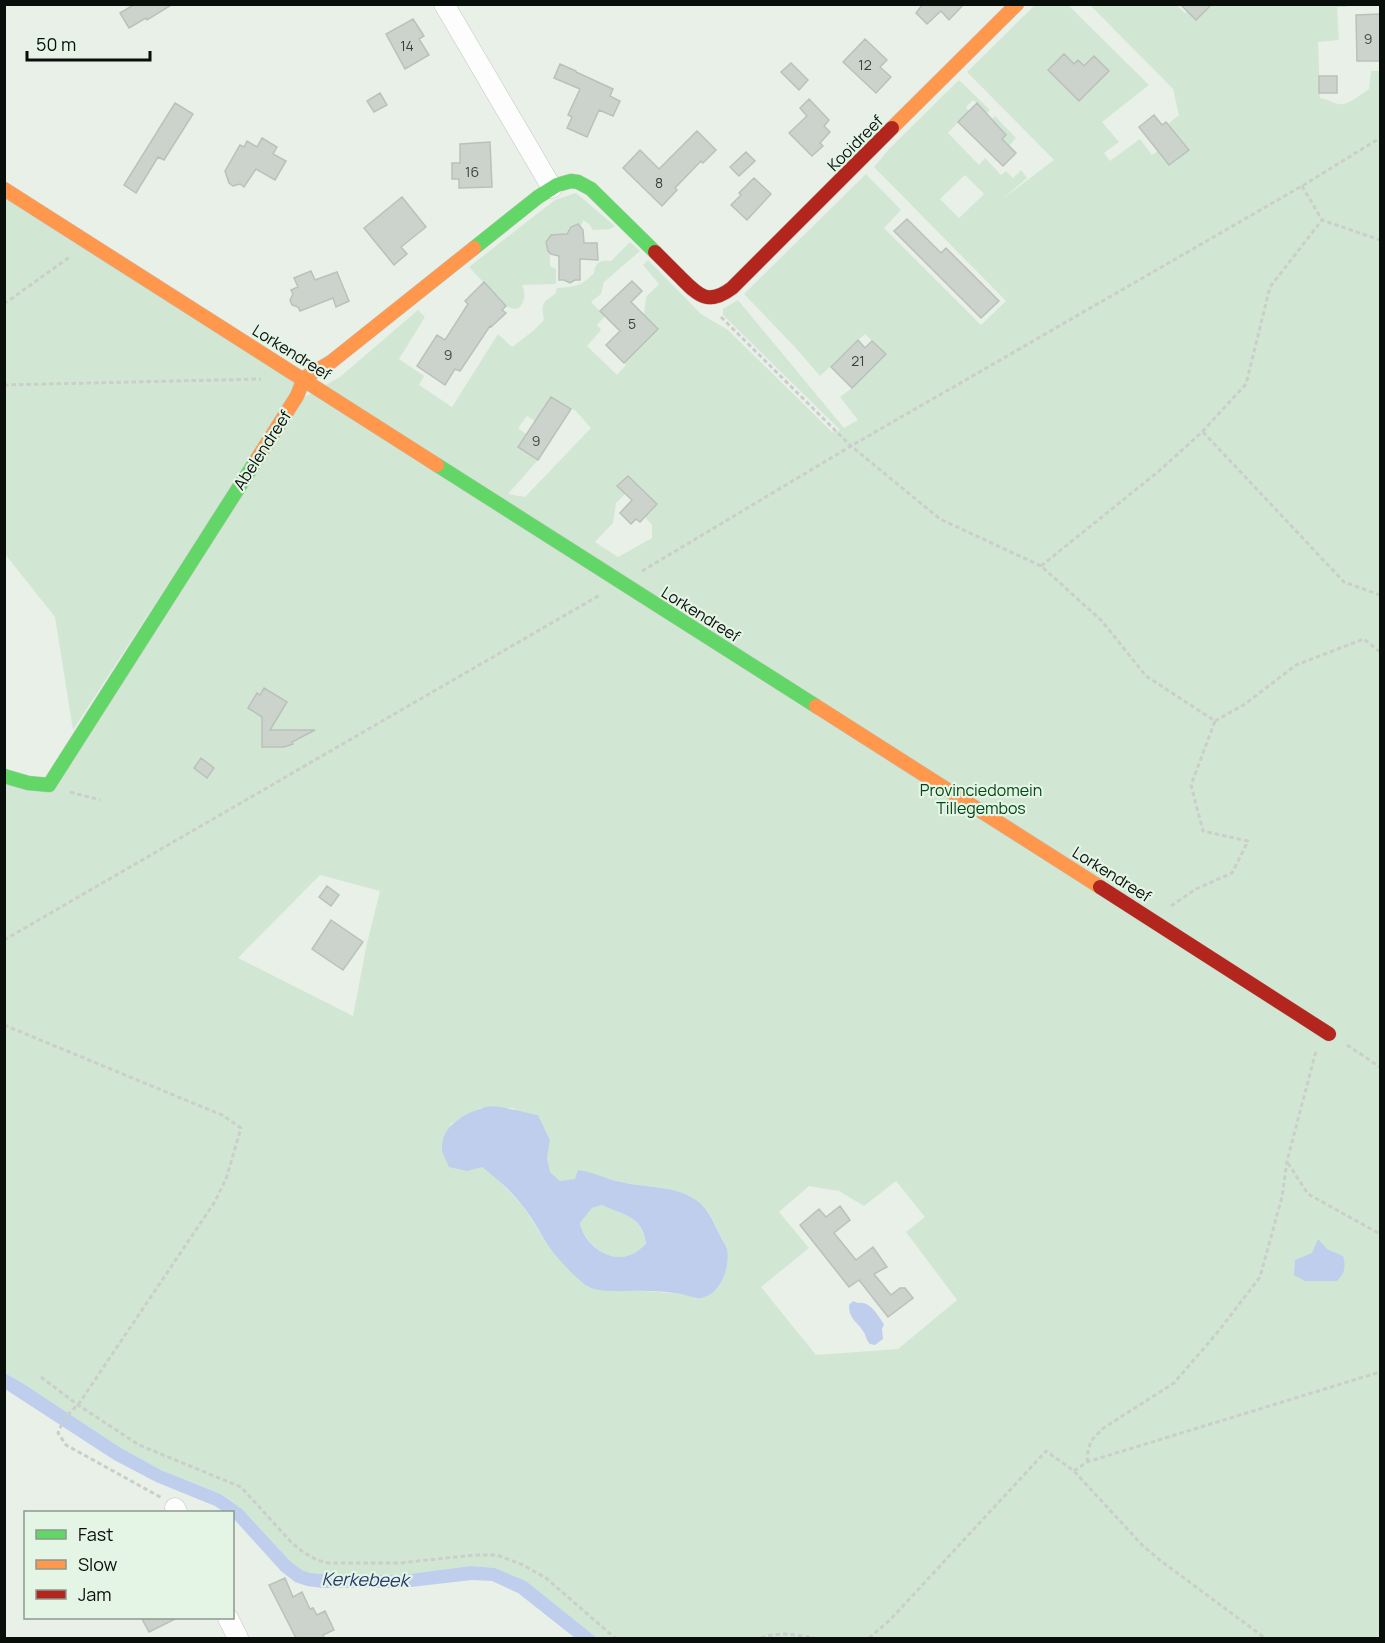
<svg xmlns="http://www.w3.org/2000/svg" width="1385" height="1643" font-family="Manrope,sans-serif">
  <rect width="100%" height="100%" fill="#e8f0e8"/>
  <path fill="#d1e7d3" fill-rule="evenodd" d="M1035,5H1068L1149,85L1102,122L1119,142L1104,153L1110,161L1140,139L1152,155L1158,151L1169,165L1188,150L1168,124L1179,115L1173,89L1090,5H1177L1185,13L1187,11L1196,20L1212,5H1347V7H1337L1339,40L1318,42L1320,98C1328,99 1332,103 1339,104C1348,106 1361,94 1369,89L1371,71H1380V1638H597L526,1581L495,1568L471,1566L401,1575L324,1574L310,1573L302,1570L290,1561L242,1509L222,1494L161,1470L121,1448L24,1384L5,1373L4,782L51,790L301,399L340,377L418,310L425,317L399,359L424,376L419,385L452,407L498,334L512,347L533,331L544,320C541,304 542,303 555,294L557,288C574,287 582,286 594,273C595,262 601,259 611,261L630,242L640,251L604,282L601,294L591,302L605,316L597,325L601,330L587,346L617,375L626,365L624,363L658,329L644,315L646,297L659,284L643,265L648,260L701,314L728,330L832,432L840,430L723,315V309L738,300L844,428L858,420L840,397L852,388L885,354L865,334L820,376L793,345L744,294L866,174L901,210L884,228L981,325L1006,301L874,167L889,149L959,80L990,110L987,113L973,100L966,107L969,111L948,133L979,165L985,158L1001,175L1006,171L1013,178L1021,170L1027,178L1001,200L1054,160L967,72ZM965,175L984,194L959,218L940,199ZM552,397L576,411L591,428L525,497L508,494L538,460L518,447L526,434L518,428L527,416L535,421ZM628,476L657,504L645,517L652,525V538L618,557L595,542L613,523L616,503L625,494L618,486ZM320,875L380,891L367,943L353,1016L238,958ZM480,1108H513L520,1112L538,1115L550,1140L547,1158L550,1172L560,1181C575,1179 592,1177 607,1179C613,1179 619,1182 625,1183C651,1188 684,1186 704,1207C715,1218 718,1234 727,1247L696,1299L684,1294L588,1287L567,1268L548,1246L523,1206L495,1177L482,1167L450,1124ZM896,1181L925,1217L906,1232L957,1300L898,1349L816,1355L761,1287L809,1248L779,1212L809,1186L839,1191L864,1206ZM1327,1249L1342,1256L1337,1281L1323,1280L1295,1260Z
    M995,116L1016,138L1009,146L1002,139L1006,135L991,120Z
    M576,193L615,226L610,229L593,230L589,224L583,220L581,226C576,223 572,225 569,230V234L551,235C542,243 547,243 549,252C551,258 549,262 551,267L556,269V284L522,285C526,294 525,301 519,308L514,309L506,306L469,267L555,200Z
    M4,195L299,383L73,730L55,617L5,554Z
    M602,1205C624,1215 642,1216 646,1244C641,1248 636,1253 630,1255C608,1263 585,1244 580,1223L592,1208Z"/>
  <path fill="#c0ceee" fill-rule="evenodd" d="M490,1106C507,1107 522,1112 538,1115L550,1140L547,1158L550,1172L560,1181L575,1179L578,1170C594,1172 606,1179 621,1182C645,1188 675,1185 696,1200C710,1210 713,1222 721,1237C722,1241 726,1244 727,1249C730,1264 723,1289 707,1296C697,1301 691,1296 681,1294C670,1292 657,1291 645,1291C630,1290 600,1294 587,1286C574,1277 558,1259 549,1247C542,1237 537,1226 530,1216C518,1197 500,1181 482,1167L467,1171L449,1167C447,1162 443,1155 442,1150C440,1124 469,1111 490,1106ZM602,1205C623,1215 643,1216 646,1244C641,1248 636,1253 630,1255C608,1263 584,1244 580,1223L592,1208Z
    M1318,1239L1327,1249L1343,1256C1346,1267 1345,1273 1337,1281H1305L1294,1275L1295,1260L1312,1253Z
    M853,1301L858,1303C871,1301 877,1315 884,1324L882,1329L883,1339L875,1345L870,1344C866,1340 866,1335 863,1331C856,1320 849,1319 849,1305Z
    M5,1373L24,1384L121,1448L161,1470L221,1494L242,1509L290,1561L302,1570L310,1573L324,1574L401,1575L471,1566L495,1568L526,1581L597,1638H575L518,1593L492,1581L472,1580L402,1588H323L307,1586L295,1582L281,1571L233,1518L232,1512H224L215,1506L156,1482L114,1460L5,1389Z"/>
  <path fill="#ccd3cc" stroke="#bac1ba" stroke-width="1.5" d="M135,4H173L147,20L146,18L129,28L120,13Z
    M923,4H964L949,20L941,11L927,24L916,13Z
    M1180,4H1212L1196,20Z
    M1380,14V61H1357L1356,15Z
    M413,19L424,36L419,39L429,55L405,69L386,34Z
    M865,39L887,60L880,67L891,77L876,93L843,62Z
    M1064,54L1074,64L1078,60L1084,66L1094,56L1109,71L1079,101L1048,70Z
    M791,63L808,80L799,90L781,72Z
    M560,64L576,71V72L613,89L610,96L620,101L613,116L599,110L587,137L567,128L572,117L568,115L580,89L554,78Z
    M1319,76H1337V93H1319Z
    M380,93L387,105L374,112L367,101Z
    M809,99L829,120L824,126L830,132L820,143L823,146L812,156L789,133L807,116L800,108Z
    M175,103L193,114L164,160L158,157L136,193L124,185Z
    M977,103L1006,135L1002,139L1016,153L1003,166L958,122Z
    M1154,115L1162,125L1166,122L1189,150L1169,165L1139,127Z
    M697,131L716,150L703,163L701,161L675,188L677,190L662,206L623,168L640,150L659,169Z
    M262,138L277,147L273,154L286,161L275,180L256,169L244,187L240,184L233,186L229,183L225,171L240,145L244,147L247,141L257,147Z
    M490,142L492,187L459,188V179H452V163H460V144Z
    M746,152L755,161L739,176L730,167Z
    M754,178L771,194L747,220L731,205L741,195L739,193Z
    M402,197L426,227L401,247L407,254L394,265L364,228Z
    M907,219L941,253L946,248L999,301L981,318L894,231Z
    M578,224L583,230L584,243H597L598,260L580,259V280H575L570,283L564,280H559V256L551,254L548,251L546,242L551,235L567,234L571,227Z
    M311,271L315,280L337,272L349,301L336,307L333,298L300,311L298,307L292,305L290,300L293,294L291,290L298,287L294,278Z
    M632,281L642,291L631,302L658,329L624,363L606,345L620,331L600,311Z
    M484,282L506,306L502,310L506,313L491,327L490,326L460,371L455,369L445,385L417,366L437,335L445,340L468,304L465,301Z
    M858,340L865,348L872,341L886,354L852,388L831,367Z
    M551,397L571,409L538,460L518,447Z
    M628,476L657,504L640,522L636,519L631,524L620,513L632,500L617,486Z
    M264,688L287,702L270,730H315L292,742L293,744L284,747H262V717L248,708L257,693L260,695Z
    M201,758L214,768L207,778L194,768Z
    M327,886L339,895L331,906L319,897Z
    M331,920L363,942L343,970L312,949Z
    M840,1206L850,1220L834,1233L856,1260L873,1247L887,1267L874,1274L891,1295L900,1288H905L913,1298L888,1317L859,1280L849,1287L800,1225L819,1209L826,1217Z
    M285,1578L293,1597L302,1592L310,1609L313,1608L317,1615L325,1611L334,1630L323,1635L324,1638H296L269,1585Z
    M141,1617H179L149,1632Z"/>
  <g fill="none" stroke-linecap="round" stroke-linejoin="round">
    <defs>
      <path id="street" d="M444,4L552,188
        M175,1508L177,1512
        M228,1618L238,1638"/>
      <path id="fast" d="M474,248L538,197L557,185L571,181L578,182L591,189L655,252
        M437,465L816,706
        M4,776L28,783L49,785L257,459"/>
      <path id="slow" d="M892,128L1017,4
        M4,189L437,465
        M257,459L297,396L304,378L331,362L474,248
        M816,706L1100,887"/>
      <path id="jam" d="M655,252C663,260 671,268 679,276C697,294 707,307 732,288L892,128
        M1100,887L1329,1034"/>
    </defs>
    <use href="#street" stroke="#c2c8c2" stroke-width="21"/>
    <use href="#fast" stroke="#c2c8c2" stroke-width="15"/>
    <use href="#slow" stroke="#c2c8c2" stroke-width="15"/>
    <use href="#jam" stroke="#c2c8c2" stroke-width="15"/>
    <path stroke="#cbcecb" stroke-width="3" stroke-dasharray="4.5 3" stroke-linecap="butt" d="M1302,186L1322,220L1380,240
      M4,304L71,256
      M721,317L851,446L940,519L1041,566L1101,620L1146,676L1215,721L1191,785L1203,831L1248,841L1232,873L1196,889L1171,906
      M4,385L261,379
      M1203,432L1344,582L1380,595
      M1041,566L1159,471L1202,432L1246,384L1270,287L1322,220
      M642,571L851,446L1302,186L1380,138
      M1215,721L1245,704L1296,665L1364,639L1380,652
      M70,792L100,800
      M4,940L600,595
      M4,1025L222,1115L241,1128L226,1179L214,1203L78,1405C69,1412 62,1422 58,1433L66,1445L162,1498
      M1347,1045L1380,1067
      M1288,1163L1308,1194L1380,1234
      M41,1377L78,1405L139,1445L241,1487L292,1543L303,1552L317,1560L328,1563H400L474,1555H497L523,1565L546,1578L615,1638
      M1087,1462L1088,1451L1091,1441L1102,1429L1174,1383L1217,1333L1260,1277L1282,1197L1287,1161L1316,1051
      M1074,1471L1087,1462L1380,1372
      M761,1638C779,1631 797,1635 814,1638
      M869,1638L890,1620L1046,1451L1074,1471L1142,1545L1161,1561L1265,1638"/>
    <use href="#street" stroke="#fcfdfc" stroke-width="20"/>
    <use href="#fast" stroke="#63d668" stroke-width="14"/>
    <use href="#slow" stroke="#ff974d" stroke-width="14"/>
    <use href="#jam" stroke="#b3261e" stroke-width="14"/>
  </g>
  <g text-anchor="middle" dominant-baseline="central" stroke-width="4.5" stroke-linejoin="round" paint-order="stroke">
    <g font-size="14" fill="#393f3a">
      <text x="1368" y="38">9</text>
      <text x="407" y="45">14</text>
      <text x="865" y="64">12</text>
      <text x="472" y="171">16</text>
      <text x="659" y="182">8</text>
      <text x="632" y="323">5</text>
      <text x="448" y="354">9</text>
      <text x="858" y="360">21</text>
      <text x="536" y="440">9</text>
    </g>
    <g font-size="16" fill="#080e09" stroke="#e4f4e5">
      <text transform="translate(855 143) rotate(-45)">Kooidreef</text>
      <text transform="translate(292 352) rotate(32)">Lorkendreef</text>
      <text transform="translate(262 450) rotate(-57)">Abelendreef</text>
      <text transform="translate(701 614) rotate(32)">Lorkendreef</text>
      <text transform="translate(1112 874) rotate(32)">Lorkendreef</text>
    </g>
    <g font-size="16" fill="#034717" stroke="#e4f4e5">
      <text x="981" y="790">Provinciedomein<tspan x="981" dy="18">Tillegembos</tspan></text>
    </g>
    <g font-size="18" font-style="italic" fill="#293872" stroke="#e4f4e5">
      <text transform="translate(365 1579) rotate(1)">Kerkebeek</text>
    </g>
  </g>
  <rect width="1385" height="1643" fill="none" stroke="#080e09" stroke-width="12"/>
  <rect x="24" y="1511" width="210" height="108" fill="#e4f4e5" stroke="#8c988d" stroke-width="1.5"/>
  <rect x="36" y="1530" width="30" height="9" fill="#63d668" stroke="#8c988d" stroke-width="1.5"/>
  <text x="78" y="1541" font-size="18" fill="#080e09">Fast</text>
  <rect x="36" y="1560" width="30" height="9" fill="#ff974d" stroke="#8c988d" stroke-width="1.5"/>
  <text x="78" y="1571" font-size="18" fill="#080e09">Slow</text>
  <rect x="36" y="1590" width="30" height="9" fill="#b3261e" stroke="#8c988d" stroke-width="1.5"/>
  <text x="78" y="1601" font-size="18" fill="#080e09">Jam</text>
  <path d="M27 51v9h123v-9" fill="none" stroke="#080e09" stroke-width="3"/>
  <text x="36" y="51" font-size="18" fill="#080e09" stroke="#e4f4e5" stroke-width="4.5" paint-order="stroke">50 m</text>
</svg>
